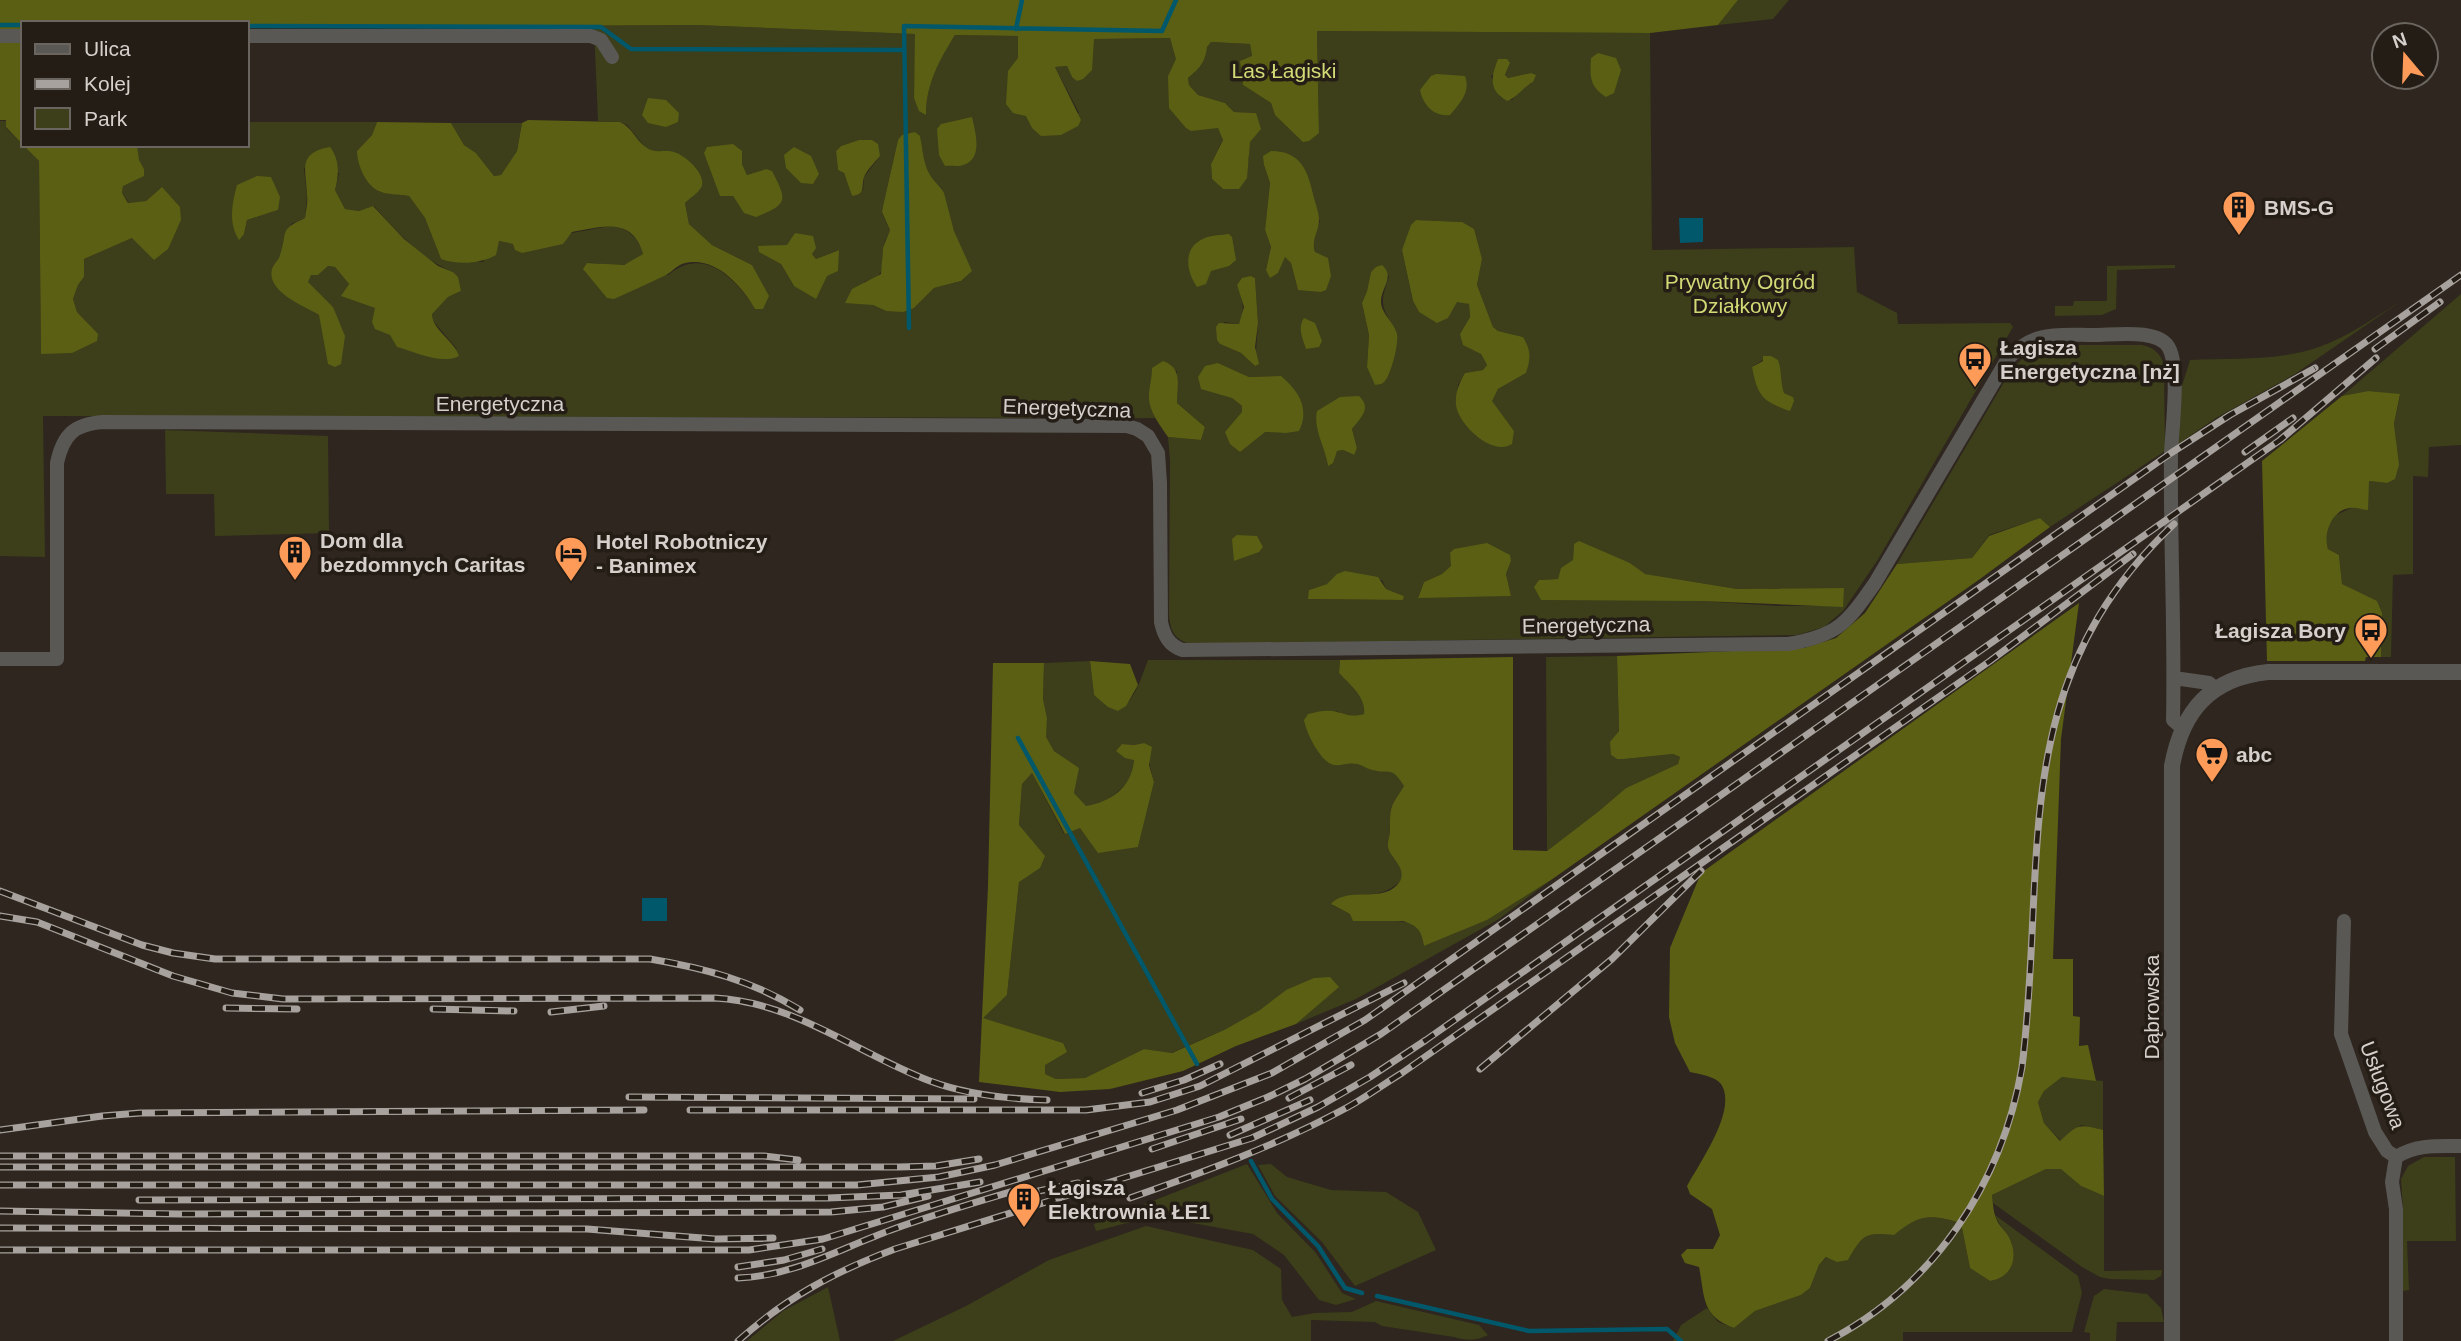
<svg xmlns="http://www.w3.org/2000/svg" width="2461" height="1341" font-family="Helvetica,sans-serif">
  <rect width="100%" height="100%" fill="#2e261f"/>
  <path fill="#3c3f19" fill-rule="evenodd" d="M1738,0H1789L1773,19L1718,25Z
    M697,25L916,34L914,98L926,114C926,84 939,60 955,35L1019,36C1018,65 1019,101 1032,128L1079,113L1055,67L1067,66L1072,77L1093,39L1170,38L1177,59L1168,76L1218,127L1223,139L1211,164L1212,179L1223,189H1239L1249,159L1248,149L1256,113L1234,112L1225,103L1198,95L1189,85L1188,78C1200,68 1205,63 1206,47L1211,42L1250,44L1252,56L1243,85L1271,103L1275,115L1319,133L1317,31L1650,33L1652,250L1854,247L1857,292L1897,313L1898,324L2010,323L2013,327L1877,561L1843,611L1824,627L1797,635L1189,644C1174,638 1171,632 1169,616L1170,460L1168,437L1201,440L1205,427L1177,403V371L1152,368V383L1149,396L1155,418L43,416L45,557L0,556V121H6V128L39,161L41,354L89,325L77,312L73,299L78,285L84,277V259L132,238L162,187L146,201L129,203L122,193L123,185L144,169L138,160L137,145H247V122H377L372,135L357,151L380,192L409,196L425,218L441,259C456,264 468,260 483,262L499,241L513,244L615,225C631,232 638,238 643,254C637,258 629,264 622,265C610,268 599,261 587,263L668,275C703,245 736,278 755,309L752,265L712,245L689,224L685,203L701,189L674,152L651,151L645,147L627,125L620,122L598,121L594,26ZM1510,63L1505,76L1508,78L1531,73L1533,82L1525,86L1512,100L1500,97L1491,76ZM920,136L925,167L931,179L941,187L954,231L971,271L961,281L934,288L914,308L886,311L873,305L864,282C891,274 878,267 884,246C885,241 888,235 890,230L882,213L883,206L898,140ZM860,140H872L880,156L864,177L863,190L852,196L844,173L838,170L836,151L841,146ZM742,164L747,175L766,169L744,212L733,196ZM1264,165L1320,221L1313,239L1315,252L1298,290L1291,263L1285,256L1278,273L1266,270L1271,247L1265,230L1270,183ZM304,168L339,173L335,190L345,209L359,211L374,206C397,232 421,259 453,272L461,291L448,297L432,313V320L457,349L372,322L376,308L342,296L349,284L335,267L328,266L318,275H311L307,282L333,307L319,315L282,293L272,268L280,256L291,224L305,218L307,196ZM237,185L278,210L247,220L244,234ZM1416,220L1462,222L1482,259L1477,285L1493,327L1498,331L1523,337L1526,373L1498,389L1491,401L1514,431L1456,404L1458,385L1465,373L1483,370L1487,365L1481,354L1460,334L1470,317L1469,304L1457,301L1448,318L1419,312L1413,301L1402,250ZM787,245L812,254L816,259L838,250L794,286L781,264L775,246ZM1371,272L1389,276C1378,309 1383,305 1397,335L1367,367L1369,335L1362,303L1367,291ZM1251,276L1255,278L1258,323L1255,366L1241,353L1220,344L1224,322L1239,324C1246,309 1242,300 1237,285ZM1763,356H1771L1784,393L1793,397L1761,395L1752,367L1763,360ZM1218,363L1249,377L1281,376L1286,433L1265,432L1242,412V406L1232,398ZM1364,414L1352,429L1357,448L1353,455L1343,450L1336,451L1328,466L1325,447ZM1574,544L1630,563L1644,574L1737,589L1843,588V606H1778L1700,601L1539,580L1558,579L1562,568L1573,561ZM1450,553L1511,561L1506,574L1511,596L1418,597L1424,582L1442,574L1452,566ZM1382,580L1386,589L1404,596L1403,600L1309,599V590L1327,584Z
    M451,123H522L517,151L501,175L494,176L476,153L464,145Z
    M2175,265V268L2117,270L2116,309L2102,315L2055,316V306H2073L2074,301H2107V266Z
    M2461,294V445L2429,447L2428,477L2413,476V574L2393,575L2391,657H2381L2382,613L2342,584L2339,555L2328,549L2326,543L2328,525L2336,515L2351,508L2369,481L2387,483L2396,441L2394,425L2400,395L2368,391L2342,396Z
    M2404,299L2295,374L2216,418L2178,444L2181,389L2190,360C2232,358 2280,361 2319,347C2350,336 2377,316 2404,299Z
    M2051,345H2142C2155,348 2160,353 2164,365L2165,451L2050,527L2040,518L1989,535L1972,558L1897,564L2010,372L2021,360Z
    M165,430L328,436L329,533L215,536L214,494H166Z
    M1617,656L1619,731L1611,755L1617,759H1624L1673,754L1680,757L1678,764L1626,788L1599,811L1547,851L1546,657Z
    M1148,660H1340L1339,673C1350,685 1366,697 1364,714L1350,718L1336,711L1334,765L1355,763L1375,771L1389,770L1396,773L1404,786C1390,808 1390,805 1390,830C1390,835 1387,842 1388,846C1390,859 1412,872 1397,884C1377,901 1352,889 1332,905L1350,914L1411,923C1422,929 1421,936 1424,946L1487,920L1551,880L1499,919L1356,999L1296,1024L1338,987L1286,990L1261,1010L1224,1030L1171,1053L1144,1049L1085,1078L1056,1079L1045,1074V1065L1063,1043L982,1018L1007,995L1019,881L1040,868L1019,825L1022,784L1032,773L1064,834L1080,828L1138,847L1154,782L1144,743L1134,745L1122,744L1134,760L1133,774L1124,786L1106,802L1086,807L1074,793L1078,768L1054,751L1045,737L1047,718L1043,699L1044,663L1090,661L1094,695L1118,711C1135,701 1141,678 1148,660Z
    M2062,1077L2103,1081V1130L2081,1125L2061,1141L2044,1123L2038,1102L2044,1091Z
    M2424,1157H2455L2456,1241H2407L2409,1290L2403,1291V1209L2401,1179L2408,1166Z
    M1247,1164L1277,1213L1316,1253L1342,1293L1356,1299L1336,1305L1319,1300L1284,1255L1253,1234L1154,1216L1096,1231L1094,1224Z
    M1271,1164L1287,1177L1331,1190L1386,1192L1418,1212L1436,1250L1355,1286L1322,1242L1275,1196L1258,1165Z
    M2046,1169H2062L2081,1186L2104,1196V1271L2162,1270L2161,1276L2154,1280L2110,1279L2100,1277L2082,1267L1993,1203L1992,1195Z
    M1995,1215L2078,1276L2082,1293L2072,1332H1903V1341H1673L1681,1325L1707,1308L1718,1322L1734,1328L1755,1311L1801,1295L1810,1288L1819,1265L1827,1257L1848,1260C1863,1235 1864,1232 1894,1234C1920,1214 1929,1214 1961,1223L1970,1268L1990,1281C2014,1276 2019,1255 2008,1235C2003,1228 1998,1223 1995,1215Z
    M1146,1226L1253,1250L1281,1269L1282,1300L1292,1317L1315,1313L1352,1312L1376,1301L1479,1325L1488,1335C1475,1341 1467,1341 1454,1337L1382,1326L1375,1322L1311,1320V1341H893L966,1306L1049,1260Z
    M828,1287L840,1341H747L783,1311Z
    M2104,1289L2147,1294L2161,1308L2164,1322H2117L2116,1341H2090V1333L2084,1332L2094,1296Z"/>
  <path fill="#5a5f13" d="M0,0H1738L1718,25L1650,33L1317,31L1319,133L1309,141L1303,142L1275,115L1271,103L1243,85L1240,61L1252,56L1250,44L1211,42L1207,47C1205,63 1200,68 1188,78L1189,85L1198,95L1225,103L1234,112L1256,113L1261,129L1250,142L1247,178L1239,189H1223L1212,179L1211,164L1223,140L1218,128L1191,131L1186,128L1169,108L1168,76L1176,59L1170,38L1094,39L1092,70L1083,79L1077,81L1072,77L1067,66L1055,67L1081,120L1078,126L1061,135L1041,136L1032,128L1026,116L1013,113L1006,104L1008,71L1018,58V36L955,35C939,61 926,84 926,115L919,111L914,98L915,34L697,25L247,28V23H23V30H0Z
    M0,43H23V145L6,127V120H0Z
    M1598,53L1616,58L1621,70L1614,93L1606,97C1589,86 1590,77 1591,58Z
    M1498,59H1507L1510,63L1505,75L1508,78L1531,73L1536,75L1533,82C1523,87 1517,98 1507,101C1488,90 1491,77 1498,59Z
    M1436,74L1465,76C1471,92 1460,103 1450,115C1434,117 1423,105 1420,90L1431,76Z
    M648,98L666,100L679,113L678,122L666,127L648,123L642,115Z
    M972,117C975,131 984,159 963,165C958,167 951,165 945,166L939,155L937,129L941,124Z
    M528,120L620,122C632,127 636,141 647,148C655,154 665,149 674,152C685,155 708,175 701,188C698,193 689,199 685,203L689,224L712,245L752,265L769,296L763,309H755C741,285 714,254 682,264C675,267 671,273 664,276C648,284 631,291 614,299L607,298L583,269L587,263L624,265L643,254C632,216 602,227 572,232L563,244L522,253L515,250L513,244L499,241L496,255C481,264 457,265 441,259L425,218L409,196C400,194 389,195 381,192C366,187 357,164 357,151L372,135L377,122L451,123L464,145L476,153L494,176L501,175L517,151L522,123Z
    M915,132L920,136C923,149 923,164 930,175C934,182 940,185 944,193L954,231L972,271L961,281L934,288L914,308L903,312L886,311L873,305L845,303L852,289L881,274L883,248L890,230L882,212L883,206L898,140L902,135Z
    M859,140H872L878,144L880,156C875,162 867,170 864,177C861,188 866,194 852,196L844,173L838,170L836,151L841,146Z
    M733,144L742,151V164L747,175L766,169L772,171C787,200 789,204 756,217L744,213L733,196H720L704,153L707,147Z
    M23,145H137L139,160L144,169V176L123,186L122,193L128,203L146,201L162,187L180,207L181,220L168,249L154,260L132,238L84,259V277L78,285L73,299L77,312L98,334L97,341L72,353L41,354L39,161Z
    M330,147C340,160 339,175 335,190L345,209L359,211L373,206L404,239L438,266L453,272L458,277L461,291L448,297L432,314C432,330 454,340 459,356C441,365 416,352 397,347L390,335L375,329L372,322L375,308L341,296L349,284L335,267L328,266L318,275H311L308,282L333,307L345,336L341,364L335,367L328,364L319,315C304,306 266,292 272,269C273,264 279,260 280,255C288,232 278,230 305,218C306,210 308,202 307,195C306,169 297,153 330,147Z
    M794,147L811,156L819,174L813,184L801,183L786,168L784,155Z
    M1271,151C1302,151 1308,172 1314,198C1316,205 1319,213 1319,220C1319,232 1311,238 1315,252L1328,258L1331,276L1326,290L1321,292L1298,290L1291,263L1285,257L1278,273L1270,278L1266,270L1271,247L1265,230L1270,183L1264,165L1263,156Z
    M257,176L271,177L280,197L278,210L247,220L244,234L239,240C228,223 232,203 237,185Z
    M1416,220L1462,222L1474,229L1482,259L1477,285L1493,327L1498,331L1523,337C1531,350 1531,358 1526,373L1498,389L1492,401L1514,431L1512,444C1492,457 1458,424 1456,405C1455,393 1459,383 1465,373L1483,370L1487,365L1481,354L1463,345L1460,334L1470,317L1469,304L1457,302L1448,318L1437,323L1419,312L1413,301L1402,250L1411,225Z
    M795,233L813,236L816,248L812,254L816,259L839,250L838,271L827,276L816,299L794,286L781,264L759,252L758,246L787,245Z
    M1229,234L1232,237L1236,260L1229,266L1211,271L1206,284L1197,287C1186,271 1182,247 1205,238C1212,235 1222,235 1229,234Z
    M1382,265C1395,276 1382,287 1381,300C1380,313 1394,322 1397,334C1399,344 1391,374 1385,381C1381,385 1380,384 1375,385L1367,367L1369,335L1362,303L1367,291L1371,272L1376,267Z
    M1251,276L1255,278L1258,323L1255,347L1259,364L1255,366L1241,353L1220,344L1217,340L1216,327L1219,323L1239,324L1244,307L1237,285L1242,278Z
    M1304,318L1315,323L1322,341L1319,347L1306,349C1303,339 1297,328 1304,318Z
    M1763,356H1771L1778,360C1782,371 1780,381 1784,393L1793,397L1794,401L1790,411C1762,401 1758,397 1752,367L1763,361Z
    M1163,361C1183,368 1177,384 1177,403L1205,427L1201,440L1168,437C1160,425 1148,410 1149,396C1149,387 1152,379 1152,368Z
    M1218,363L1249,377L1281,376C1299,391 1310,409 1299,431L1286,433L1265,432L1240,452L1230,444L1225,432L1242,412V406L1232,398L1201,389L1198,377L1205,366Z
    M2368,391L2400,394L2394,424L2399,465L2395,479L2387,483L2369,481L2368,510C2363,510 2355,507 2350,508C2332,510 2323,533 2328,549L2339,555L2342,584L2377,601L2382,613L2381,657H2366L2365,661H2267L2262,461L2342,396Z
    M1359,396C1372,408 1361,418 1352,429L1357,448L1354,455L1343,450L1337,451L1333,463L1328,466C1325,446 1313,430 1317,411L1340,397Z
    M2040,518L2050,527L1980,579L1551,880L1487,920L1424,946C1421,931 1419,926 1403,921H1353L1350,914L1331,904C1347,885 1386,905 1400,881C1407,868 1390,858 1388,847C1387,842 1390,835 1390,831C1390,805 1390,808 1404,786C1391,765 1391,775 1372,770C1367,769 1362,765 1357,764C1349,762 1342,766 1334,765C1320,762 1306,732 1304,720L1308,714C1317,712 1327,709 1337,712C1349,715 1351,717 1364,714C1366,697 1350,685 1339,673L1340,660L1513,657V850L1547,851L1599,811L1626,788L1678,764L1680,757L1673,754L1624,759H1617L1611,755L1610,742L1619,731L1617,656L1804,648L1836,638L1865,613L1897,564L1972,558L1989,536Z
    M1237,535L1257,536L1263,547L1259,552L1234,561L1232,539Z
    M1579,541L1630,563L1645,574L1737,589L1844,588L1843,607L1700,601L1541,600L1534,587L1539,580L1558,579L1561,568L1573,560L1574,544Z
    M1487,543L1510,555L1511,561L1506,574L1511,596L1418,598L1424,582L1442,574L1451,566L1450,553L1454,549Z
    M1345,571L1378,577L1386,589L1404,596L1403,600L1308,599L1309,590L1327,584L1337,574Z
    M2079,603L2061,739L2053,959H2073V1016L2080,1017L2079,1046L2088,1045L2096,1081L2062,1077L2044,1091L2038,1102L2044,1123L2060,1141C2079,1124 2078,1124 2103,1130L2104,1196L2081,1186L2061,1169H2046L1992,1195C1993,1202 1993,1211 1996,1218C1998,1225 2005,1230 2009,1237C2019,1257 2013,1277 1990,1281L1970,1268L1961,1223C1929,1214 1920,1214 1894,1235C1864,1232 1863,1235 1848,1260L1837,1262L1826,1257L1819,1265L1810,1288L1801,1295L1755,1311L1734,1328C1701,1316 1705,1297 1699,1267L1685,1263L1681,1255L1687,1249H1713L1720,1235L1712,1209L1690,1194L1687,1186C1700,1162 1738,1109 1721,1084C1715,1076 1698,1074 1690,1072L1675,1043L1669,1017L1670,948L1701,873Z
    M1090,661L1130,664L1138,685L1126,706L1118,711L1108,707L1094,695Z
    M993,663H1044L1043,699L1047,718L1046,737L1054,751L1079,768L1074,793L1086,806C1111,802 1132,787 1134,760L1125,758L1116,751L1122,744L1134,745L1144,743L1152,747L1149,765L1154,782L1138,847L1098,853L1080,828L1065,834L1032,773L1022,784L1019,825L1045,856L1040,868L1019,882L1007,995L983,1018L1063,1043L1067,1052L1045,1065V1074L1056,1079L1085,1078L1144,1049L1172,1053L1224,1030L1260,1010L1286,990L1314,978L1330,977L1339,987L1296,1024L1236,1046L1183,1071L1110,1089L1060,1092L979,1082L988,886Z"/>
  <path fill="#01586a" d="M1679,218H1703V242L1680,243Z
    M642,898H667V921H642Z"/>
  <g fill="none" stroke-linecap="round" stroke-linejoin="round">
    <path stroke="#01586a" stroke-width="4.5" d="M0,25H23
      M247,26L601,27L631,49L903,50
      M1016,29L1022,0
      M909,328L904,26L1162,31L1176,0
      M1018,738L1197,1064
      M1251,1161L1272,1199L1318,1246L1345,1288L1362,1293
      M1377,1296L1529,1331L1667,1329L1681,1341"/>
    <path stroke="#5a5854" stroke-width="14" d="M0,36H23
      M247,36H591L601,40L612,57
      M0,659H57V463C63,435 74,424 103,422L1127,426L1137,429L1148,436L1158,453L1160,483L1161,622C1164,636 1169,645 1182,650L1788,644C1838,636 1847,623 1875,583L2007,360C2033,330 2057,335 2094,335C2114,335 2159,328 2169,348C2180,369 2172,428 2171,454C2170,542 2175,631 2173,720L2182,728
      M2174,678L2209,683L2216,689
      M2344,921L2341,1034L2375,1132L2387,1151L2396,1157L2392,1182L2396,1209V1341
      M2396,1157C2417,1144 2438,1146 2461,1146"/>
    <path stroke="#5a5854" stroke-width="16" d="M2172,1341V766C2182,711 2210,678 2268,672H2461"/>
    <defs>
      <path id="rail" d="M2375,349L2440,302
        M2245,452L2293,418
        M0,891L142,945L173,953L215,959H650C704,968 753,981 800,1010
        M0,916L37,922L173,976L232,993L283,999L715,998C795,1002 858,1054 930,1081C968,1095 1008,1099 1047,1100
        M226,1008L297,1009
        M433,1009L514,1011
        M551,1012L604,1006
        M1480,1069L1612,959L1701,871
        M1142,1093L1184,1080L1220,1064
        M629,1097L974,1099
        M1289,1098L1351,1065
        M690,1110H1086L1150,1102L1200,1086L1404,983
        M0,1130L102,1116L140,1113L644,1110
        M1230,1135L1310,1100
        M1152,1149L1241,1119
        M0,1156H764L798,1160
        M0,1167H899L936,1166L979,1159
        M0,1185H857L939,1177L995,1165L1177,1110L1272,1073L1365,1020L2171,453L2230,415L2315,368
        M1014,1196L1078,1183
        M1130,1198C1204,1172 1278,1145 1348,1107C1366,1097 1384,1084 1402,1073L1990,661L2133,554
        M139,1200L828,1198L901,1195L980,1182
        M0,1211L180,1214L831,1212L883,1207L928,1196
        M0,1228L587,1229L715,1239L773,1238
        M0,1250H749L823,1239L1219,1117L1268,1097L1305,1079L1381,1034L2461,275
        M738,1267L784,1260L822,1249
        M738,1278C794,1276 839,1249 891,1230C935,1214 980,1201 1024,1188
        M738,1341C787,1297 834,1272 895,1249L1252,1138L1318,1107L1370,1077L1426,1040L2280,440L2376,358
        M1828,1341C1934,1286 2002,1184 2022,1067C2048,860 2004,684 2174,524"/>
    </defs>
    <use href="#rail" stroke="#a7a29d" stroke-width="7"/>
    <use href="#rail" stroke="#241d16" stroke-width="4.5" stroke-dasharray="13" stroke-linecap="butt"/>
  </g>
  <defs>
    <symbol id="building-pin" viewBox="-11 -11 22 30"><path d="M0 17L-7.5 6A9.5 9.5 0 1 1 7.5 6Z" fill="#fe9b59" stroke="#241d16"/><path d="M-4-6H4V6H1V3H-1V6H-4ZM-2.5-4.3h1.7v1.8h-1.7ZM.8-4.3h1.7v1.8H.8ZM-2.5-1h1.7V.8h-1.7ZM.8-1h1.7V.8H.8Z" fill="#111"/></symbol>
    <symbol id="bus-pin" viewBox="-11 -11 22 30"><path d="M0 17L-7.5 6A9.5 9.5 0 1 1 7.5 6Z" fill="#fe9b59" stroke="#241d16"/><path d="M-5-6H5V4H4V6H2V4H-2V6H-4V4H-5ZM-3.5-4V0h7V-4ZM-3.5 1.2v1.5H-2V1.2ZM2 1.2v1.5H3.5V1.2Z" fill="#111"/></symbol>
    <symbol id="hotel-pin" viewBox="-11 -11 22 30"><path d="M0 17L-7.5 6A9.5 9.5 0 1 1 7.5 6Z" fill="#fe9b59" stroke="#241d16"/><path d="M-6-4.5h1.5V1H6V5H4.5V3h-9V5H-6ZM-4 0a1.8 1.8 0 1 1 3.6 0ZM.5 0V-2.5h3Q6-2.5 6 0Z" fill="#111"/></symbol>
    <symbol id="supermarket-pin" viewBox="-11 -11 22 30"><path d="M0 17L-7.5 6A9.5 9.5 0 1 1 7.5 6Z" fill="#fe9b59" stroke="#241d16"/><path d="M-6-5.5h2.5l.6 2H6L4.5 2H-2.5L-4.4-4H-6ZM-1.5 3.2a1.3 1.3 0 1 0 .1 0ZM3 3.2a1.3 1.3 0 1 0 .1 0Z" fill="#111"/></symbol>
  </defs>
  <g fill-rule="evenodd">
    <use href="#building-pin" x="2220" y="188" width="38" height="52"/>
    <use href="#bus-pin" x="1956" y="340" width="38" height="52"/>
    <use href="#building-pin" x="276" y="533" width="38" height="52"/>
    <use href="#hotel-pin" x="552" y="534" width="38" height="52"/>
    <use href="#bus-pin" x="2352" y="611" width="38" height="52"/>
    <use href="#supermarket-pin" x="2193" y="735" width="38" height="52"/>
    <use href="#building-pin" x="1005" y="1180" width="38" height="52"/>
  </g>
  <g text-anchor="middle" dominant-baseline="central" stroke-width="7" stroke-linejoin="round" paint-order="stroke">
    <g font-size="21" fill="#d2da76" stroke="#241d16">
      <text x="1284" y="70">Las Łagiski</text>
      <text x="1740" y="281">Prywatny Ogród<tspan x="1740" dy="24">Działkowy</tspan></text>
    </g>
    <g font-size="21" font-weight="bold" fill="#d5d0cc" stroke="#241d16" text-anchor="start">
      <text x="2264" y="207">BMS-G</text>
      <text x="2000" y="347">Łagisza<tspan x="2000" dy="24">Energetyczna [nż]</tspan></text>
      <text x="320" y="540">Dom dla<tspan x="320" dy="24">bezdomnych Caritas</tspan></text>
      <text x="596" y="541">Hotel Robotniczy<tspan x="596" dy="24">- Banimex</tspan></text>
      <text x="2346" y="630" text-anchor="end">Łagisza Bory</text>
      <text x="2236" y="754">abc</text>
      <text x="1048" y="1187">Łagisza<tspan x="1048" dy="24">Elektrownia ŁE1</tspan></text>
    </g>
    <g font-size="21" fill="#d5d0cc" stroke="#241d16">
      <text x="500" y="403">Energetyczna</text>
      <text transform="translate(1067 408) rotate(2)">Energetyczna</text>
      <text transform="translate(1586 625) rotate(-1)">Energetyczna</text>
      <text transform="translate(2151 1007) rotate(-90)">Dąbrowska</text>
      <text transform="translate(2383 1085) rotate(69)">Usługowa</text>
    </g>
  </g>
  <rect x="21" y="21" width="228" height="126" fill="#241d16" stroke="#6b655f" stroke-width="2"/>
  <rect x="35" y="44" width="35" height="10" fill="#5a5854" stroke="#6b655f" stroke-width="2"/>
  <text x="84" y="56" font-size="21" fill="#d5d0cc">Ulica</text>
  <rect x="35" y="79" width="35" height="10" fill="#a7a29d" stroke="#6b655f" stroke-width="2"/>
  <text x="84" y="91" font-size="21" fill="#d5d0cc">Kolej</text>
  <rect x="35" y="108" width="35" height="21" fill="#3c3f19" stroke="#6b655f" stroke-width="2"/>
  <text x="84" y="126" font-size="21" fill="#d5d0cc">Park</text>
  <g transform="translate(2405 56) rotate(341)"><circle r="33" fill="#241d16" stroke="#6b655f" stroke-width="2"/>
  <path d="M0-5L12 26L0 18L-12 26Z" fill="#fe9b59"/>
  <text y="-10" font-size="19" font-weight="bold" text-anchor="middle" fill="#d5d0cc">N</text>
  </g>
</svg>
